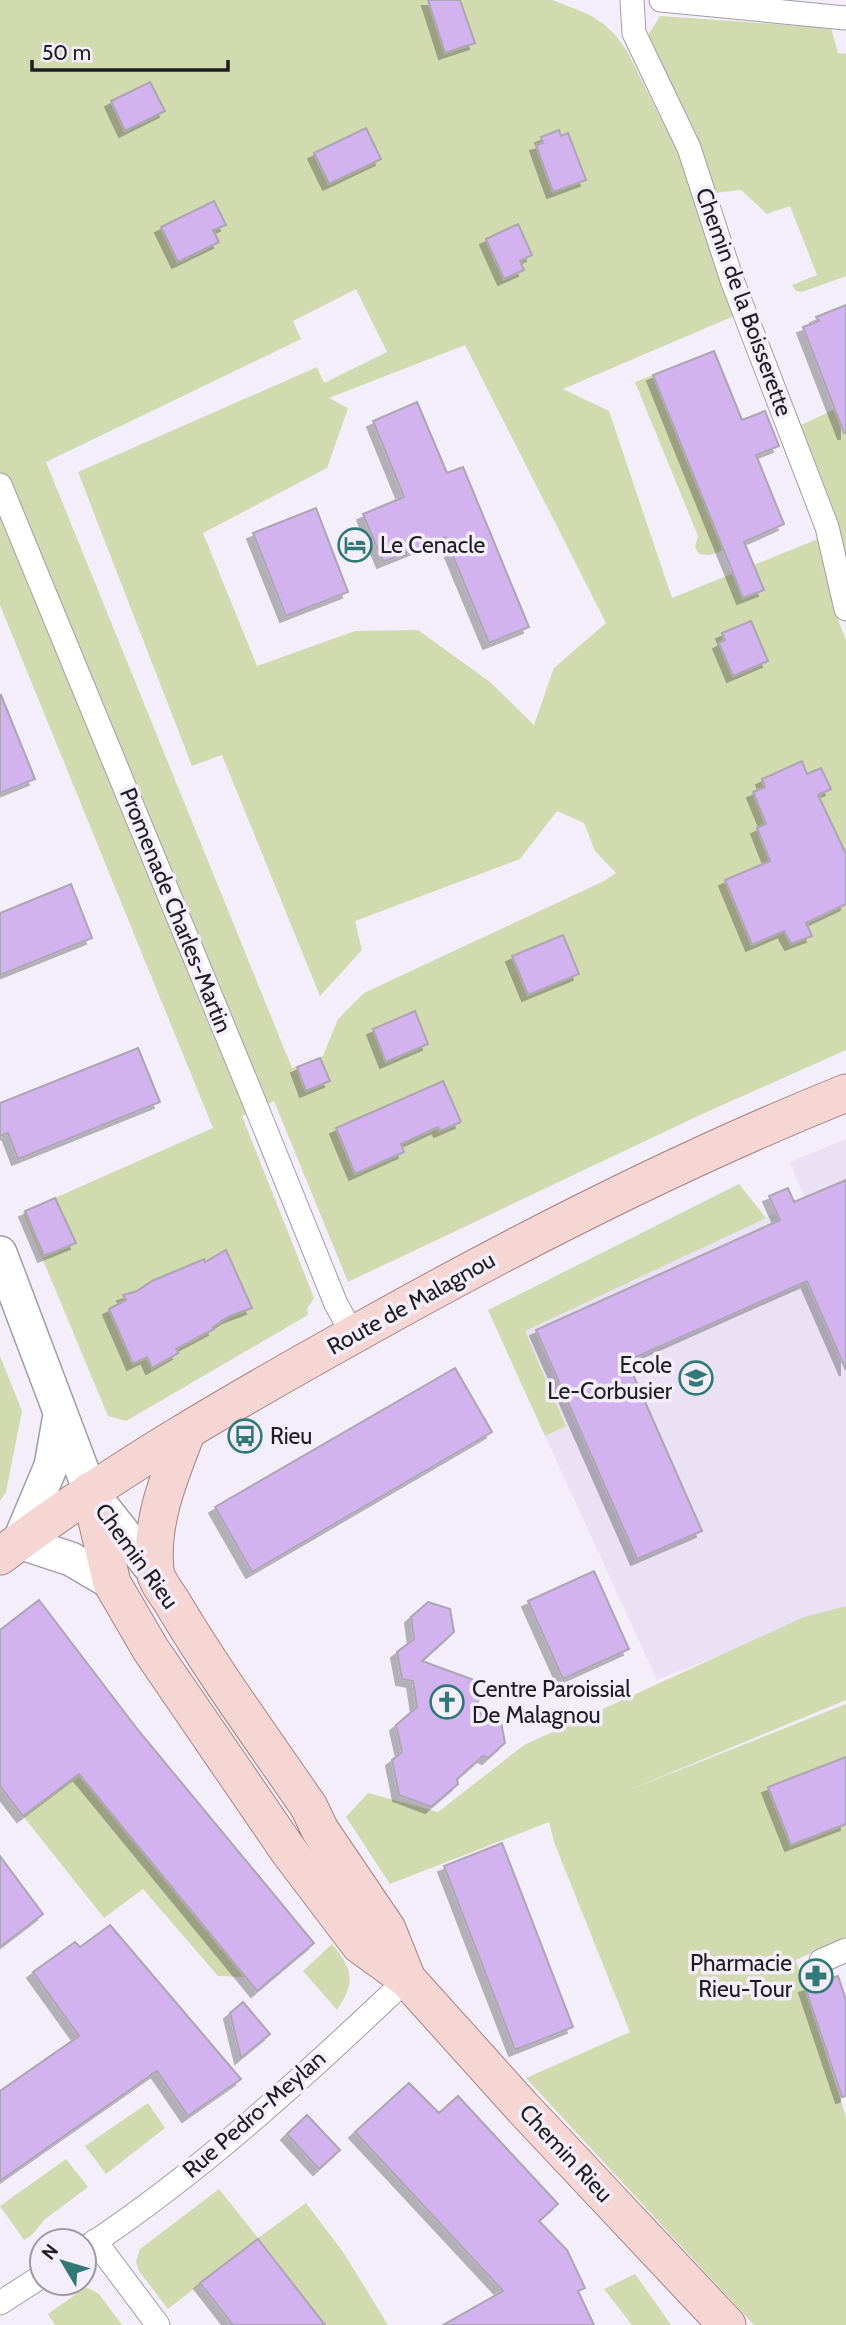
<svg xmlns="http://www.w3.org/2000/svg" width="846" height="2325" font-family="Cabin,sans-serif">
  <defs>
    <filter id="shadow"><feDropShadow dx="-6" dy="6" stdDeviation="0" flood-color="#0004"/></filter>
  </defs>
  <rect width="100%" height="100%" fill="#f4eefa"/>
  <path fill="#eae1f4" d="M846,1139V1605L657,1680L545,1436L566,1425L525,1331L805,1199L790,1162Z"/>
  <path fill="#d2dab0" fill-rule="evenodd" d="M0,0H552C588,14 605,17 627,51L685,167L734,316L563,389L609,411L672,598L818,539L835,612L846,640V1050L700,1115L348,1282L274,1101L242,1116L314,1298L307,1309L308,1315L126,1421L108,1416L23,1212L213,1128L0,605ZM356,289L387,352L324,383L317,367L78,472L192,766L222,755L320,996L362,950L355,921L520,859L557,811L584,823L595,851L616,873L604,881L364,993L338,1019L323,1056L292,1068L46,462L301,339L293,321ZM465,345L606,623L554,668L534,725L490,682L418,630L355,631L257,666L203,533L327,468L348,408L329,398Z
    M660,16L831,28L838,53L846,54V276L802,292L796,291L792,285L817,275L790,206L767,214L741,190L715,193L696,133L647,37Z
    M653,375L724,550L710,555L699,554L695,547L698,536L635,382Z
    M846,404V558L835,513L801,425Z
    M739,1184L766,1218L525,1331L566,1426L545,1436L488,1310Z
    M0,1356L22,1411L6,1492L0,1501Z
    M846,1606V1700L624,1792L846,1704V1937L796,1960L846,2117V2325H754L526,2078L630,2032L554,1842L549,1822L390,1884L346,1817L368,1793L438,1812L524,1745L804,1617Z
    M79,1774L245,1977L218,1976L143,1889L104,1918L23,1816Z
    M332,1944C353,1969 356,1982 337,2010L303,1971Z
    M148,2103L165,2128L106,2174L85,2146Z
    M66,2159L88,2187L44,2220L32,2235L24,2240L0,2206Z
    M219,2189L258,2238L306,2203L343,2252L388,2325H324L258,2239L168,2309L139,2271L136,2262L140,2249Z
    M635,2274L671,2325H632L604,2289Z
    M86,2287L99,2294L122,2325H55L48,2314Z"/>
  <path fill="#d2b2ef" stroke="#aba6b1" stroke-width="2" filter="url(#shadow)" d="M428,0H460L475,43L445,53Z
    M150,82L165,111L125,131L111,101Z
    M366,128L381,159L329,184L314,153Z
    M559,130L561,136L568,133L586,180L553,192L536,145L543,143L541,137Z
    M214,201L226,225L213,230L219,242L178,262L161,227Z
    M518,224L532,255L520,261L524,270L504,279L486,239Z
    M846,305V433H844L803,327L819,321L816,317Z
    M714,351L742,420L765,411L779,446L756,455L784,524L744,542L764,590L743,598L653,375Z
    M417,402L447,473L463,467L529,627L489,643L445,537L383,562L363,514L404,497L373,421Z
    M316,508L348,592L286,616L253,533Z
    M751,621L768,661L733,676L719,643L725,640L722,633Z
    M1,695L35,779L0,793V696Z
    M802,761L807,774L821,768L831,789L818,795L846,854V904L806,923L812,936L791,944L784,931L752,945L725,880L770,861L757,828L766,824L753,792L765,787L762,779Z
    M71,884L92,938L0,975V913Z
    M563,935L579,974L528,995L512,956Z
    M415,1011L428,1044L386,1062L373,1029Z
    M138,1048L160,1102L18,1159L8,1133L0,1136V1103Z
    M320,1058L330,1081L306,1091L297,1067Z
    M443,1081L461,1122L440,1131L438,1127L401,1144L404,1152L355,1174L336,1128Z
    M846,1180V1370L807,1281L627,1361L702,1531L637,1559L536,1330L780,1220L769,1196L788,1188L794,1202Z
    M55,1198L76,1243L44,1256L25,1211Z
    M226,1250L252,1308L228,1317L213,1327L214,1329L176,1349L178,1353L152,1368L147,1357L133,1364L109,1309L126,1300L123,1295L137,1291L152,1281L204,1259L205,1262Z
    M455,1368L492,1432L252,1572L215,1507Z
    M594,1571L629,1649L563,1679L528,1601Z
    M39,1600L138,1730L314,1943L257,1991L79,1774L23,1816L0,1786V1630Z
    M428,1602L450,1609L454,1632L422,1661L474,1680L480,1713L501,1722L505,1743L488,1758L483,1756L457,1779L458,1784L431,1807L399,1795L392,1760L402,1752L396,1725L417,1707L413,1681L402,1679L397,1652L414,1639L411,1617Z
    M846,1757V1824L791,1845L768,1787Z
    M502,1843L573,2027L515,2050L444,1866Z
    M0,1856L43,1914L0,1947Z
    M110,1925L241,2079L188,2116L157,2071L0,2181V2091L79,2036L33,1972L75,1942L80,1947Z
    M838,1976L846,2000V2096L842,2097L805,1987Z
    M243,2002L270,2034L241,2058L230,2013Z
    M409,2083L439,2113L458,2096L558,2204L539,2221L567,2250L585,2288L578,2291L594,2325H443L503,2291L355,2132Z
    M307,2115L340,2150L319,2169L287,2134Z
    M258,2239L325,2325H233L200,2283Z"/>
  <g fill="none" stroke-linecap="round" stroke-linejoin="round">
    <defs>
      <path id="street" d="M632,0L634,33L689,148L732,280L827,527L846,609
        M661,0L846,18
        M0,485L247,1084L336,1304L353,1335
        M821,1961L846,1950
        M95,2241L158,2325
        M84,2249C201,2172 306,2075 407,1979
        M0,2303L42,2276"/>
      <path id="secondary" d="M0,1253L90,1491L155,1573
        M60,1415L51,1466L19,1542L71,1559L112,1583"/>
      <path id="primary" d="M187,1431C170,1475 150,1521 155,1570C156,1582 169,1596 175,1607C216,1676 264,1741 309,1807L320,1830L387,1929L407,1979
        M90,1491L112,1583L151,1650L288,1850L360,1945L407,1979L523,2108L727,2325
        M0,1556C114,1470 238,1399 362,1330C519,1242 679,1160 846,1093"/>
    </defs>
    <use href="#street" stroke="#a29ca7" stroke-width="25"/>
    <use href="#secondary" stroke="#a29ca7" stroke-width="36"/>
    <use href="#primary" stroke="#a68382" stroke-width="39"/>
    <use href="#street" stroke="#fff" stroke-width="23"/>
    <use href="#secondary" stroke="#fff" stroke-width="33"/>
    <use href="#primary" stroke="#f5d6d3" stroke-width="37"/>
  </g>
  <defs>
    <symbol id="hotel-ring" viewBox="-11 -11 22 22"><circle r="9.5" fill="#f4eefa" stroke="#307977" stroke-width="1.5"/><path d="M-6-4.5h1.5V1H6V5H4.5V3h-9V5H-6ZM-4 0a1.8 1.8 0 1 1 3.6 0ZM.5 0V-2.5h3Q6-2.5 6 0Z" fill="#307977"/></symbol>
    <symbol id="school-ring" viewBox="-11 -11 22 22"><circle r="9.5" fill="#f4eefa" stroke="#307977" stroke-width="1.5"/><path d="M0-5L7-2L0 1L-7-2ZM-4 1L0 2.5L4 1V4Q0 6-4 4Z" fill="#307977"/></symbol>
    <symbol id="bus-ring" viewBox="-11 -11 22 22"><circle r="9.5" fill="#f4eefa" stroke="#307977" stroke-width="1.5"/><path d="M-5-6H5V4H4V6H2V4H-2V6H-4V4H-5ZM-3.5-4V0h7V-4ZM-3.5 1.2v1.5H-2V1.2ZM2 1.2v1.5H3.5V1.2Z" fill="#307977"/></symbol>
    <symbol id="church-ring" viewBox="-11 -11 22 22"><circle r="9.5" fill="#f4eefa" stroke="#307977" stroke-width="1.5"/><path d="M-1.2-6h2.4v3.5h3.3v2.4h-3.3V6h-2.4V-.1h-3.3v-2.4h3.3Z" fill="#307977"/></symbol>
    <symbol id="pharmacy-ring" viewBox="-11 -11 22 22"><circle r="9.5" fill="#f4eefa" stroke="#307977" stroke-width="1.5"/><path d="M-2-6h4v4h4v4h-4v4h-4v-4h-4v-4h4Z" fill="#307977"/></symbol>
  </defs>
  <g fill-rule="evenodd">
    <use href="#hotel-ring" x="336" y="526" width="38" height="38"/>
    <use href="#school-ring" x="677" y="1359" width="38" height="38"/>
    <use href="#bus-ring" x="226" y="1417" width="38" height="38"/>
    <use href="#church-ring" x="428" y="1683" width="38" height="38"/>
    <use href="#pharmacy-ring" x="797" y="1957" width="38" height="38"/>
  </g>
  <g text-anchor="middle" dominant-baseline="central" stroke-width="7" stroke-linejoin="round" paint-order="stroke">
    <g font-size="23" fill="#1f1d22" stroke="#f4eefa">
      <text transform="translate(744 302) rotate(70)">Chemin de la Boisserette</text>
      <text transform="translate(176 910) rotate(68)">Promenade Charles-Martin</text>
      <text transform="translate(411 1303) rotate(-29)">Route de Malagnou</text>
      <text transform="translate(137 1556) rotate(54)">Chemin Rieu</text>
      <text transform="translate(254 2114) rotate(-41)">Rue Pedro-Meylan</text>
      <text transform="translate(566 2153) rotate(47)">Chemin Rieu</text>
    </g>
    <g font-size="23" fill="#1f1d22" stroke="#f4eefa" text-anchor="start">
      <text x="380" y="545">Le Cenacle</text>
      <text x="672" y="1365" text-anchor="end">Ecole<tspan x="672" dy="26">Le-Corbusier</tspan></text>
      <text x="270" y="1436">Rieu</text>
      <text x="472" y="1689">Centre Paroissial<tspan x="472" dy="26">De Malagnou</tspan></text>
      <text x="792" y="1963" text-anchor="end">Pharmacie<tspan x="792" dy="26">Rieu-Tour</tspan></text>
    </g>
  </g>
  <g transform="translate(63 2262) rotate(308)"><circle r="33" fill="#f4eefa" stroke="#9f9aa4" stroke-width="2"/>
  <path d="M0-5L12 26L0 18L-12 26Z" fill="#307977"/>
  <text y="-10" font-size="19" font-weight="bold" text-anchor="middle" fill="#1f1d22">N</text>
  </g>
  <path d="M32 60v10h196v-10" fill="none" stroke="#1f1d22" stroke-width="3.5"/>
  <text x="42" y="60" font-size="21" fill="#1f1d22" stroke="#f4eefa" stroke-width="5" paint-order="stroke">50 m</text>
</svg>
